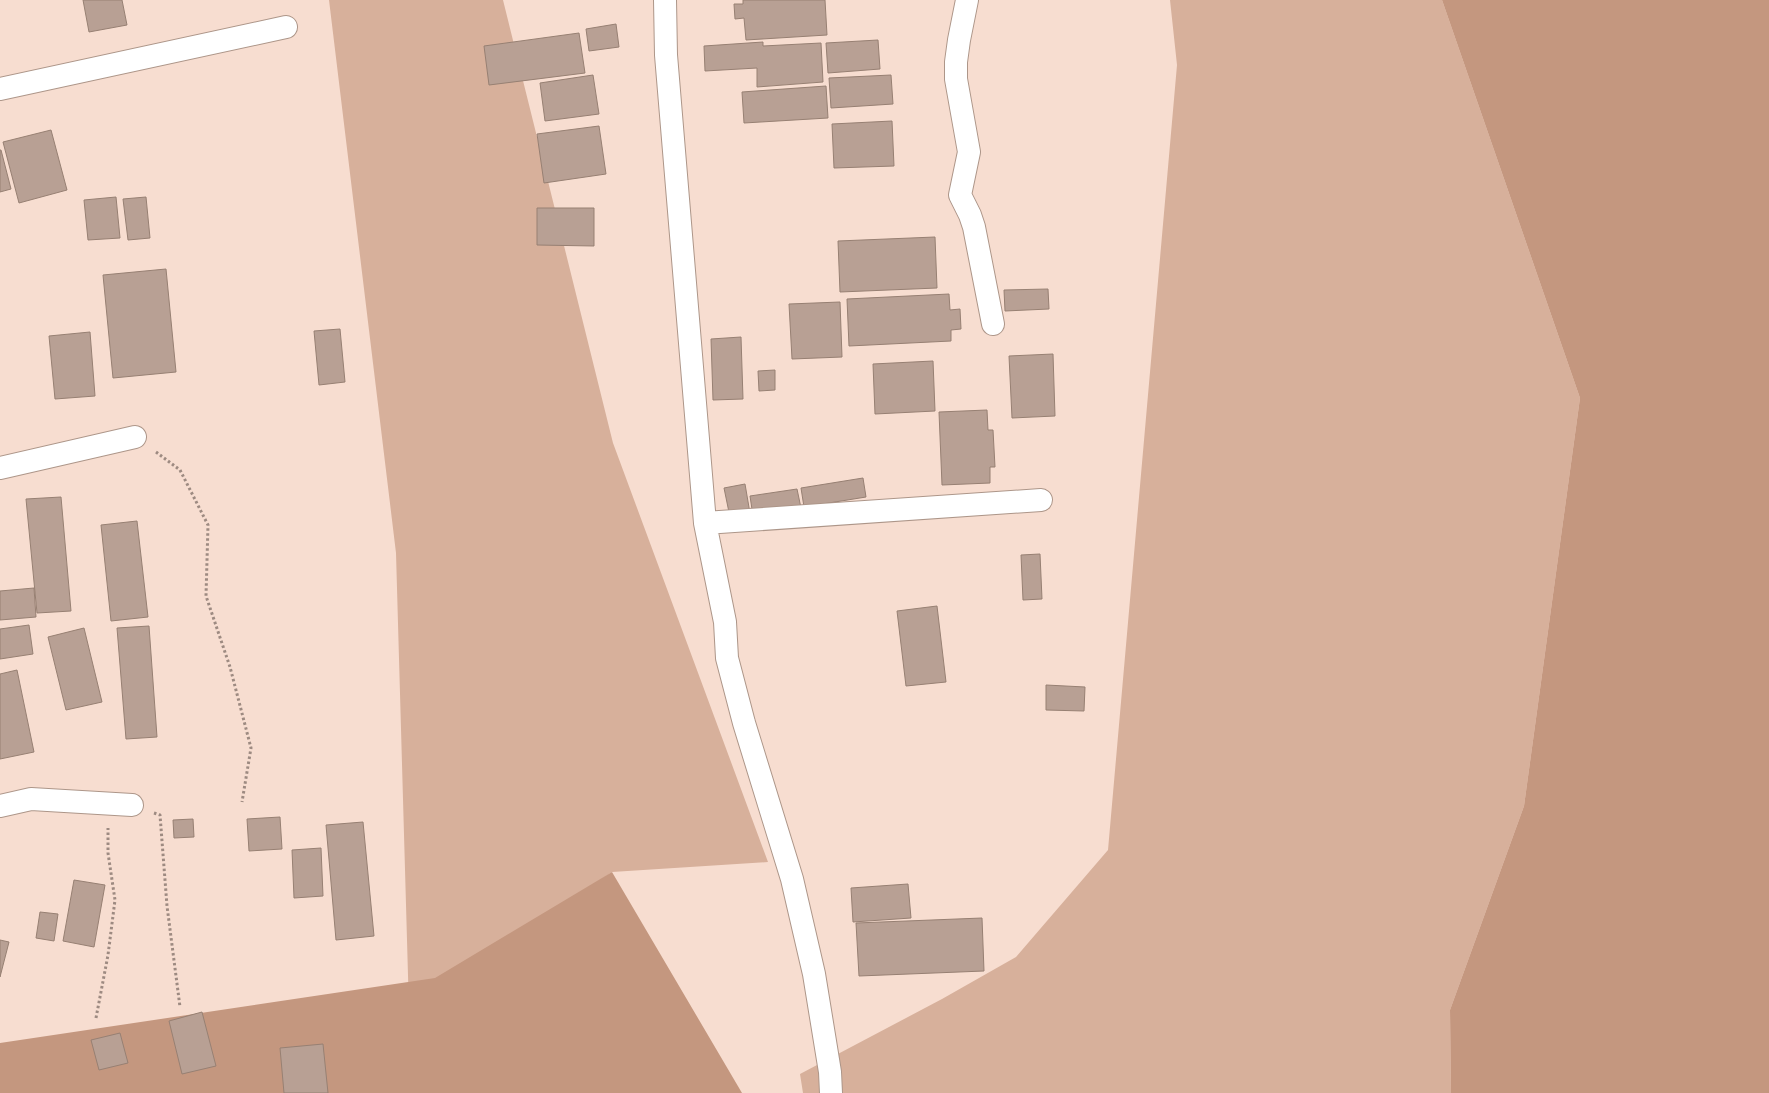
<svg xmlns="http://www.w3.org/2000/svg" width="1769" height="1093" font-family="'Asap Condensed',sans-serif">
  <rect width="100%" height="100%" fill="#f7ddd0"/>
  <path fill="#d7b09b" d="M329,0H503L613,443L768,862L612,872L409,1010L396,553Z
    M1170,0H1442L1580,398L1524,806L1450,1010L1451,1093H803L800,1074L942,999L1016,957L1108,850L1177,65Z"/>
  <path fill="#c4977f" d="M1442,0H1769V1093H1451L1450,1010L1524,806L1580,398Z
    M612,872L742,1093H0V1043L435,978Z"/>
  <path fill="#b8a094" stroke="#978073" d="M83,0H122L127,25L89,32Z
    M743,0H825L827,35L746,40L744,18L735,19L734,4H743Z
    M616,24L619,47L589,51L586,29Z
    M579,33L585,73L489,85L484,46Z
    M878,40L880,69L828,73L826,43Z
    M763,42V46L821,43L823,82L757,87V68L705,71L704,46Z
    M593,75L599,114L545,121L540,83Z
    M891,75L893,104L831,108L829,78Z
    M826,86L828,118L744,123L742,92Z
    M892,121L894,166L834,168L832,124Z
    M599,126L606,174L544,183L537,134Z
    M51,130L67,190L19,203L3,142Z
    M0,150H1L11,189L0,192Z
    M116,197L120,238L88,240L84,200Z
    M146,197L150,238L128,240L123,199Z
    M537,208H594V246L537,245Z
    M935,237L937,288L840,292L838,241Z
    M166,269L176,372L113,378L103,275Z
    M1048,289L1049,309L1005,311L1004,290Z
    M949,294L950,310L960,309L961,329L951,330V341L849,346L847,299Z
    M840,302L842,357L792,359L789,304Z
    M340,329L345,382L319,385L314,331Z
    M90,332L95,396L55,399L49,336Z
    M741,337L743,399L713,400L711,339Z
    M1053,354L1055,416L1012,418L1009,356Z
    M933,361L935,411L875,414L873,364Z
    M775,370V390L759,391L758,371Z
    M987,410L988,430H993L995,467H990V483L942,485L939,412Z
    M863,478L866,497L804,507L801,488Z
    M745,484L751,519L731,522L724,488Z
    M797,489L801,508L753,516L750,496Z
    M61,497L71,611L37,613L26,499Z
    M137,521L148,617L111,621L101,525Z
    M1040,554L1042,599L1023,600L1021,555Z
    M34,588L36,617L0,620V591Z
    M937,606L946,682L906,686L897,611Z
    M29,625L33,654L0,659V629Z
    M149,626L157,737L126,739L117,628Z
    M84,628L102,702L66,710L48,637Z
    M17,670L34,752L0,759V674Z
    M1046,685L1085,687L1084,711L1046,710Z
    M280,817L282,849L249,851L247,819Z
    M193,819L194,837L174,838L173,820Z
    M363,822L374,936L336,940L326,825Z
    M321,848L323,896L294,898L292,850Z
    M74,880L105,885L94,947L63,941Z
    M908,884L911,918L853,922L851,888Z
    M40,912L58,914L54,941L36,938Z
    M982,918L984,971L859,976L856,923Z
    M0,940L9,942L0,977Z
    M202,1012L216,1066L182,1074L169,1021Z
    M120,1033L128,1063L99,1070L91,1040Z
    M323,1044L328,1093H284L280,1048Z"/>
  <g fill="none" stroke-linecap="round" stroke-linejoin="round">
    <defs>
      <path id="street" d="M665,0L666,55L705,523L725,622L727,658L744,723L792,879L814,974L830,1072L831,1093
        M967,0L959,40L956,62V79L969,152L960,195L970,215L974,227L993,324
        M0,89L286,27
        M0,468L135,437
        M705,523L1041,500
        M0,806L31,799L132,805"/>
    </defs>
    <use href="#street" stroke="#ad9689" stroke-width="24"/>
    <path stroke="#9d8a81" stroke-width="3" stroke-dasharray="2.5 2.5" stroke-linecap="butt" d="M156,452L180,470L208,525L206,596L230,667L251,748L242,802
      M154,813L160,815L167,906L180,1007
      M96,1018L108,955L115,900L108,853V828"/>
    <use href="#street" stroke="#fff" stroke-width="22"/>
  </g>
</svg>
